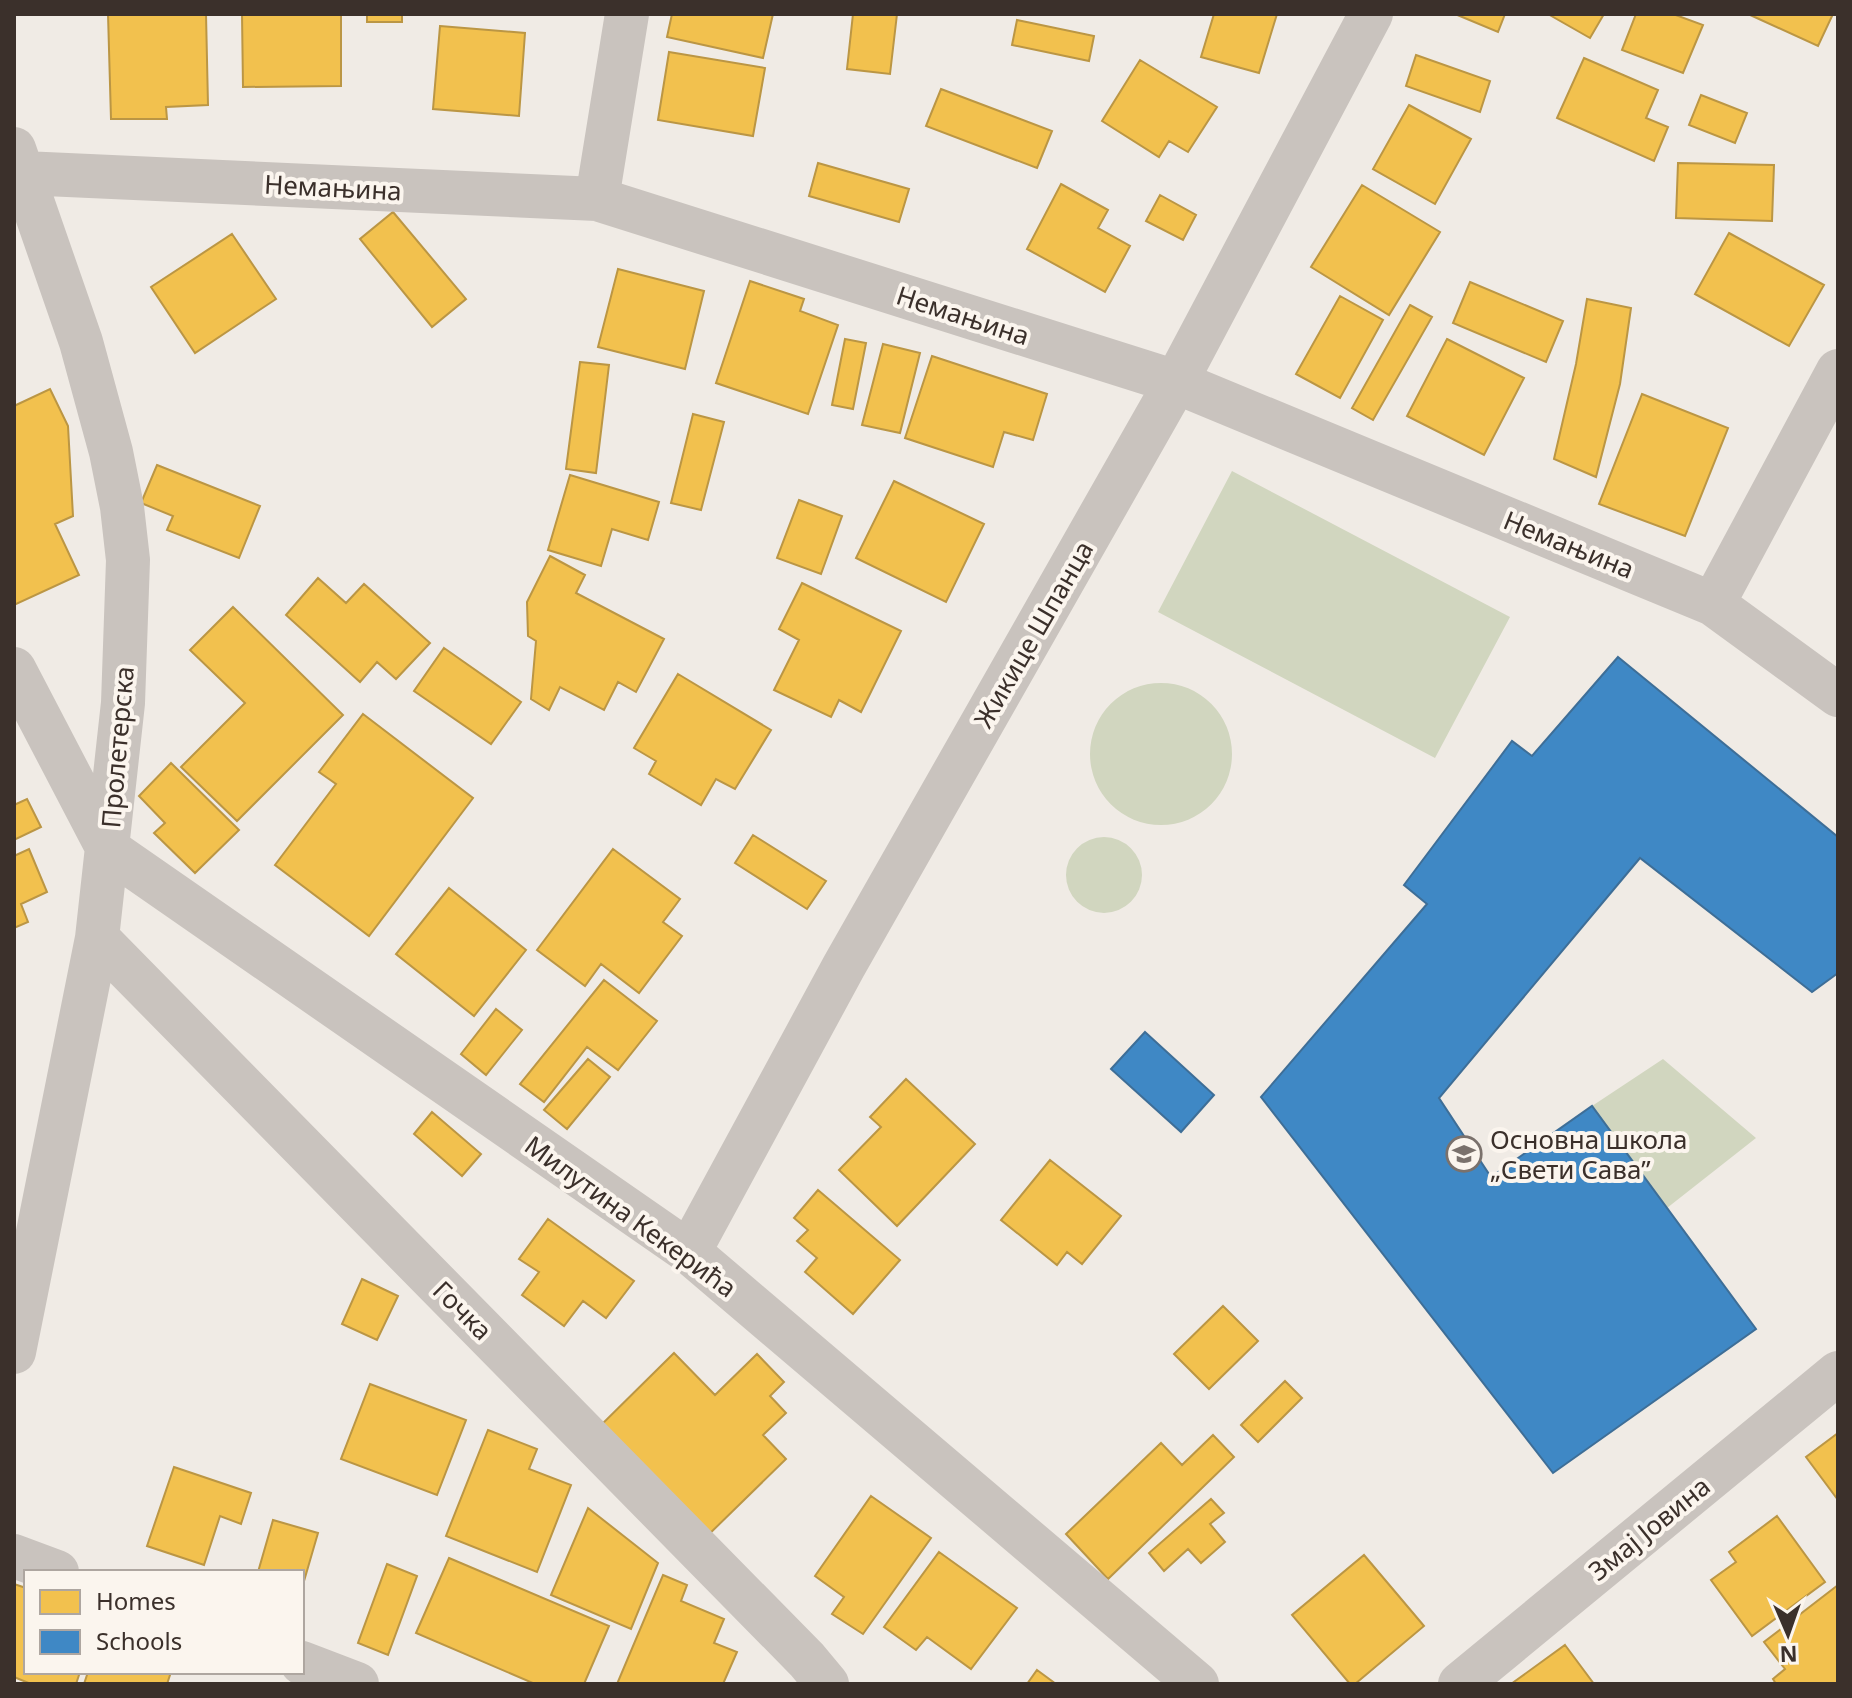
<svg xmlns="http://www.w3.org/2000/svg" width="1852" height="1698" font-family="'Noto Sans',sans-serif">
  <rect width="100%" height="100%" fill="#f0ebe5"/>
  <path fill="#d1d6bf" d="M1232,471L1510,617L1435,758L1158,612Z
    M1090 754a71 71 0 1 1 142 0a71 71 0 1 1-142 0Z
    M1066 875a38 38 0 1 1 76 0a38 38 0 1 1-76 0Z
    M1663,1059L1756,1138L1667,1208L1592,1106Z"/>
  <path fill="#f2c14e" stroke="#bb9644" stroke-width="2" d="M108,14H206L208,105L166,107L167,119H111Z
    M242,14H341V86L243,87Z
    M367,14H402V22H367Z
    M672,14H773L763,58L667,37Z
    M853,14H897L890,74L847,69Z
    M1214,14H1277L1259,73L1201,57Z
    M1455,14H1505L1498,32Z
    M1548,14H1604L1590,38Z
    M1636,14H1673L1703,25L1683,73L1622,50Z
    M1748,14H1833L1818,46Z
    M1017,20L1094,36L1089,61L1012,45Z
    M440,26L525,33L519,116L433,109Z
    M669,52L765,68L753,136L658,120Z
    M1416,55L1490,81L1480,112L1406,86Z
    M1584,58L1658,90L1646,118L1668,127L1654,161L1557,118Z
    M1140,60L1217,107L1188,152L1169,141L1159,157L1102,121Z
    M941,89L1052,131L1037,168L926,126Z
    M1701,95L1747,113L1735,143L1689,125Z
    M1409,105L1471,139L1435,204L1373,169Z
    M818,163L909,189L899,222L809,196Z
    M1678,163L1774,165L1772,221L1676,218Z
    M1061,184L1108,210L1098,228L1130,246L1105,292L1027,249Z
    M1362,185L1440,232L1389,315L1311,267Z
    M1160,195L1196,215L1183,240L1146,221Z
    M393,212L466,299L432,327L360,239Z
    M1729,233L1824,285L1789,346L1695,294Z
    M232,234L276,299L195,353L151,287Z
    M618,269L704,291L685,369L598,347Z
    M750,281L804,299L800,311L838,325L808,414L716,383Z
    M1470,282L1563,321L1546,362L1453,323Z
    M1340,296L1383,320L1340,398L1296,374Z
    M1587,299L1631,308L1620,384L1596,477L1554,459L1576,364Z
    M1410,305L1432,317L1373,420L1352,408Z
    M845,339L866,343L853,409L832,405Z
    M1447,339L1524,378L1484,455L1407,416Z
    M883,344L920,353L900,433L862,425Z
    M932,356L1047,394L1033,440L1004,432L993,467L905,438Z
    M580,362L609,365L596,473L566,469Z
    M50,389L68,426L73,516L55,524L79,575L14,605V406Z
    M1642,394L1728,428L1685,536L1599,504Z
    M693,414L724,422L701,510L671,503Z
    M157,465L260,506L239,558L167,530L173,516L141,503Z
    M570,475L659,502L648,540L612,529L601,566L548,550Z
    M894,481L984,524L946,602L856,558Z
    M799,500L842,516L821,574L777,558Z
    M550,556L585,575L576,593L664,639L636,692L618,682L604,710L560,687L549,710L531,699L536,641L528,636L527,602Z
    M318,578L346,603L364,584L430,643L396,679L377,662L360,682L286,615Z
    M802,583L901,631L861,712L839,700L831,717L774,690L799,640L779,629Z
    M233,607L343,715L237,821L181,767L245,703L190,650Z
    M444,648L521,702L491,744L414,691Z
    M678,674L771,730L735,789L716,779L701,805L649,774L656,761L634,748Z
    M363,714L473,798L369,936L275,865L336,784L319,772Z
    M171,763L239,830L195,873L154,833L165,823L139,796Z
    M27,799L41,827L14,840V805Z
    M753,835L826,881L807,909L735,863Z
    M29,849L47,892L21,904L28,922L14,928V856Z
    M613,849L680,899L663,922L682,936L639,993L601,964L585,986L537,950Z
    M449,888L526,950L474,1016L396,954Z
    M604,980L657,1021L618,1070L587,1047L544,1102L520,1084Z
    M496,1009L522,1030L486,1075L461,1054Z
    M588,1059L610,1077L567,1129L544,1110Z
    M906,1079L975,1144L897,1226L839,1170L881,1127L870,1117Z
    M432,1112L481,1154L462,1176L414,1134Z
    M1050,1160L1121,1216L1082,1264L1067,1252L1057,1265L1001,1220Z
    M818,1190L900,1260L853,1314L805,1272L817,1258L797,1241L808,1230L794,1218Z
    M548,1219L634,1281L606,1318L583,1301L564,1326L522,1295L539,1272L519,1259Z
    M362,1279L398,1296L377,1340L342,1324Z
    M1223,1306L1258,1341L1209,1389L1174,1354Z
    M674,1353L715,1395L757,1354L784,1382L770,1396L786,1413L763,1435L786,1459L699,1544L592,1434Z
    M1285,1381L1302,1398L1258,1442L1241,1425Z
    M370,1384L466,1420L437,1495L341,1459Z
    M488,1430L537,1449L529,1469L571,1485L537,1572L446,1536Z
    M1838,1433V1500L1806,1457Z
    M1213,1435L1234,1457L1108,1579L1066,1534L1161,1443L1182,1465Z
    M174,1467L251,1493L241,1524L220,1516L204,1565L147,1546Z
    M871,1496L931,1538L863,1634L832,1614L844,1597L815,1576Z
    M1211,1499L1224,1513L1210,1524L1225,1542L1201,1563L1188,1549L1164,1571L1149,1553Z
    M588,1508L658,1563L631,1629L551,1595Z
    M1777,1516L1825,1582L1752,1636L1711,1580L1736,1562L1729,1552Z
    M273,1520L318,1533L302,1588V1572H258Z
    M939,1552L1017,1608L971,1669L927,1637L916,1650L884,1627Z
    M1364,1555L1424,1626L1355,1684H1350L1292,1615Z
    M449,1558L609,1626L584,1684H535L416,1633Z
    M387,1564L417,1576L388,1655L358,1643Z
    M663,1575L687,1585L681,1601L724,1619L714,1643L737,1652L723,1684H617Z
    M14,1584L26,1588V1672H80L76,1684H31L14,1677Z
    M1838,1585V1684H1776L1773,1679L1785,1669L1764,1642Z
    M1565,1645L1594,1684H1511Z
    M1037,1670L1056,1684H1027Z
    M88,1672H171L167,1684H84Z"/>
  <path fill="#3f88c5" stroke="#3e6e97" stroke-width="2" d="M1618,657L1838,837V973L1812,992L1640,858L1439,1098L1491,1177L1592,1106L1756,1329L1553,1473L1261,1097L1427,904L1404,885L1512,741L1532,756Z
    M1145,1032L1214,1095L1181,1132L1111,1069Z"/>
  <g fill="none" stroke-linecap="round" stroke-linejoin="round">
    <path stroke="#c9c3be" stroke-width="44" d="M23,173L597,199L1176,382L1713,604L1838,695
      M597,199L627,14
      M1713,604L1838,371
      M14,669L108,849L689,1252L1197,1684
      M97,938L807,1660L827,1684
      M689,1252L844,966L1176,382L1371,14
      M14,1352L97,938L123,703L128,560L122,507L111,452L81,342L14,149
      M14,1556L57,1572
      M302,1663L357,1684
      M1460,1684L1838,1373"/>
  </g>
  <defs>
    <symbol id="school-ring" viewBox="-11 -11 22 22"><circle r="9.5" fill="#fbf5ee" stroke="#7a716c" stroke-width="1.5"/><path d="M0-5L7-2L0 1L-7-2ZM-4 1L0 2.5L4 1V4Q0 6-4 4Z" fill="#7a716c"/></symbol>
  </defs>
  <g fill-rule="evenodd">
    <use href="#school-ring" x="1444" y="1134" width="40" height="40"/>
  </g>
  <g text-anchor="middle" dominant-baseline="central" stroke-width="8" stroke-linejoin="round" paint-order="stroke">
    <g font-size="26" fill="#3b302b" stroke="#fbf5ee">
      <text transform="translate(333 187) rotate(3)">Немањина</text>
      <text transform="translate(963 315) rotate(18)">Немањина</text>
      <text transform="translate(1569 544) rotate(22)">Немањина</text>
      <text transform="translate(1033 634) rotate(-60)">Жикице Шпанца</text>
      <text transform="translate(117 747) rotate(-85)">Пролетерска</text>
      <text transform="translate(631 1216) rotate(36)">Милутина Кекерића</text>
      <text transform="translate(463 1310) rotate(45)">Гочка</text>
      <text transform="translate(1649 1528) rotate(-39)">Змај Јовина</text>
    </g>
    <g font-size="26" fill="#3b302b" stroke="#fbf5ee" text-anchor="start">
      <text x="1490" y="1139">Основна школа<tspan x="1490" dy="30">„Свети Сава”</tspan></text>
    </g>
  </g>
  <rect width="1852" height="1698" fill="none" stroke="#3b302b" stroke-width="32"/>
  <rect x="24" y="1570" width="280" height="104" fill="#fbf5ee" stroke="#aea6a0" stroke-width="2"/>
  <rect x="40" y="1590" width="40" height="24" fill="#f2c14e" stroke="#aea6a0" stroke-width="2"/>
  <text x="96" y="1610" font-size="24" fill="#3b302b">Homes</text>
  <rect x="40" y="1630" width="40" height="24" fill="#3f88c5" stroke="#aea6a0" stroke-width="2"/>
  <text x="96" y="1650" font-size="24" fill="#3b302b">Schools</text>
  <g transform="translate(1788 1634) rotate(178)" stroke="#fbf5ee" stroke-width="6" paint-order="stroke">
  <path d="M0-6L14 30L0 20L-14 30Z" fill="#3b302b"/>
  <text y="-12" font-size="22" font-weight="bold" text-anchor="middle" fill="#3b302b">N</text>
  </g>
</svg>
